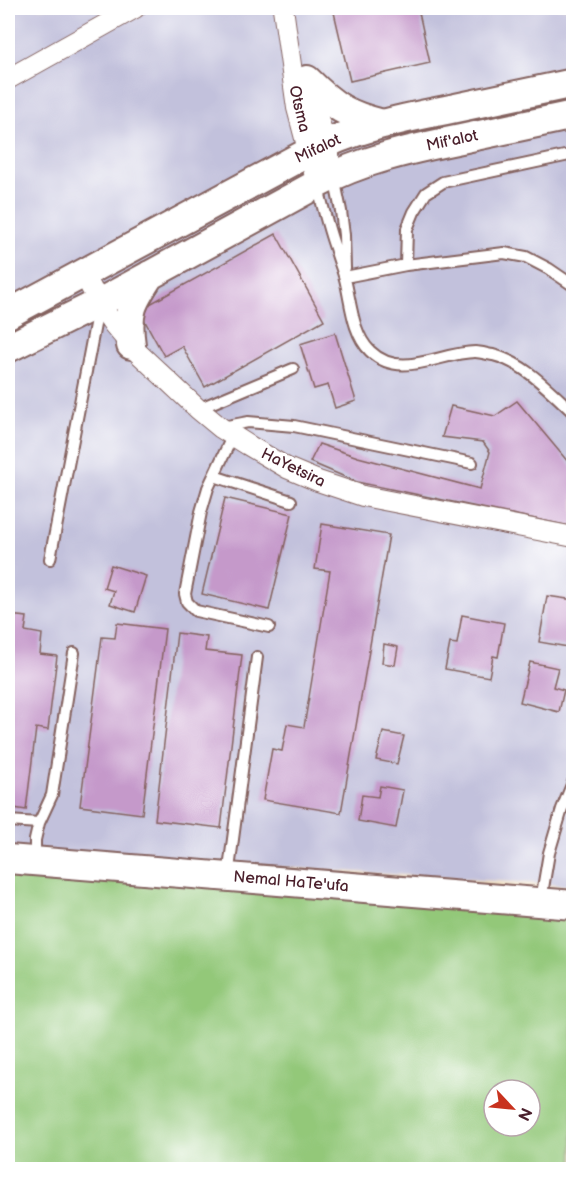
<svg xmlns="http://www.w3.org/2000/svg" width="581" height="1177" font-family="'Balsamiq Sans',sans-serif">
  <rect width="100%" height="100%" fill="#fff"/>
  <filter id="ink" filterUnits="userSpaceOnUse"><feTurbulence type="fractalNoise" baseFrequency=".0167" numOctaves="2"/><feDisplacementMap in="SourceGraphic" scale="12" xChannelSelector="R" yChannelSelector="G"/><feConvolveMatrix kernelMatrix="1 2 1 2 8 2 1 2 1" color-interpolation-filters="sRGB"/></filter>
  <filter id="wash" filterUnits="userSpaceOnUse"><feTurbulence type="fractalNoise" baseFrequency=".008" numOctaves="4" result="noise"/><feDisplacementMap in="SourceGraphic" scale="24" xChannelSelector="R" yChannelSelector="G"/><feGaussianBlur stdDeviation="1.35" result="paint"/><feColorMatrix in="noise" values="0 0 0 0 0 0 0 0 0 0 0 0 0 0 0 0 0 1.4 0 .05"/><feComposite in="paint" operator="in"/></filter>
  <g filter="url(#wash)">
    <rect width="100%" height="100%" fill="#f1dfc0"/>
    <path fill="#c2c1dc" d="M8,8H573V886L8,850Z"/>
    <path fill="#93c879" stroke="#6e7452" stroke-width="1.5" fill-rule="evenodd" d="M8,869L573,913V1169H8ZM494,1090H530V1126H494Z"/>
    <g id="blocks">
      <path fill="#c599ca" d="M333,8H418L430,63L350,81Z
        M276,234L324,320L205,387L182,346L164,356L139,310Z
        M335,333L356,401L335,408L328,385L314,389L300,344Z
        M517,401L574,469V527L357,482L310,462L319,444L358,457L480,489L490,452L483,442L442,437L451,406L495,416Z
        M225,498L292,514L269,610L202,594Z
        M322,524L389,535L341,813L263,800L272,749L282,751L287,724L304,727L330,571L315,569Z
        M111,565L146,576L135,612L110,604L114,591L104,588Z
        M547,596L574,600V648L539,642Z
        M8,615L27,617L25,631L42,634L40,654L57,656L48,730L36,728L26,810L8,807Z
        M462,615L504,623L498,657L493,656L489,677L445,669L450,643L457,644Z
        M117,623L165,629L142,814L80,806L102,637L115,638Z
        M177,633L207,637L205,651L242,655L221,828L155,820Z
        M384,644L398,647L395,665L382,663Z
        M530,662L558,668L553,687L564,690L559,712L520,702Z
        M383,732L404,736L397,764L376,760Z
        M380,786L403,790L396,828L358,821L362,795L378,797Z"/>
    </g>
  </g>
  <g filter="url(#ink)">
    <use href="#blocks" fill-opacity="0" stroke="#84625f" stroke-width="1.5"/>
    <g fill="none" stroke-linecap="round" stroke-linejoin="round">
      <defs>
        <path id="lane" d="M334,177L341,211L344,235L345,268
          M318,187C323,208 328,228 335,248C338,259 342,268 345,279C351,302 352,333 370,351C401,381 440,352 475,352C480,352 487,354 493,355C525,363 550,391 574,413
          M406,265L407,229L414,212L426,193L443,182L574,154
          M345,277L406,265L504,253L526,257L549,269L574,286
          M198,409L293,369
          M222,427L248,422L294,426L472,463
          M233,435L208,488L201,512L185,594L187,602L196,611L269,627
          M214,476L291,501
          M50,559L98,309
          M8,821L39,823
          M35,860V840L39,823L52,795L74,653
          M228,877L257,657
          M541,900L549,853L562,809L574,780"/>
        <path id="street" d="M283,8L297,108L317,184
          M8,79L135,8
          M307,83L326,144L333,176
          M84,274L99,303L114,325L135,350L198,409L221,428L248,445L287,468L318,481L363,496L574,537"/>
        <path id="secondary" d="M307,80C334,107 347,115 383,124
          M8,314L309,152C351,129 400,119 446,110C489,101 531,92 574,83
          M131,345C126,312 132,302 150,275
          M8,348L99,303L317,184C362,160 411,149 461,139C499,131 536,123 574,115
          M8,859L574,905"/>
      </defs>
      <use href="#lane" stroke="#84625f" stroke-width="14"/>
      <use href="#street" stroke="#84625f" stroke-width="22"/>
      <use href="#secondary" stroke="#84625f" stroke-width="32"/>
      <use href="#lane" stroke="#fff" stroke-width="10"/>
      <use href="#street" stroke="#fff" stroke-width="20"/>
      <use href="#secondary" stroke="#fff" stroke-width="28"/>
    </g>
  </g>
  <g text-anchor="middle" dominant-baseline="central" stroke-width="6" stroke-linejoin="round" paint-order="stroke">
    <g font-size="16" fill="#4a1f2b" stroke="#fff">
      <text transform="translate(299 109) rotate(77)">Otsma</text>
      <text transform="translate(452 141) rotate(-12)">Mif'alot</text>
      <text transform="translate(318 149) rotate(-25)">Mifalot</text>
      <text transform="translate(293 468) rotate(26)">HaYetsira</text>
      <text transform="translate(291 882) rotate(5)">Nemal HaTe'ufa</text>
    </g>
  </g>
  <rect width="581" height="1177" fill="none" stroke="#fff" stroke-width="30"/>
  <g transform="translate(512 1108) rotate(116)"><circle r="28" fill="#ffffff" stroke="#b7a5aa" stroke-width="1.5"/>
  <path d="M0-4.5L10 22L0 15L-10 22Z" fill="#c8321e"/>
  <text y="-9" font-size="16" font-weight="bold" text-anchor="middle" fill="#4a1f2b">N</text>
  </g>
</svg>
